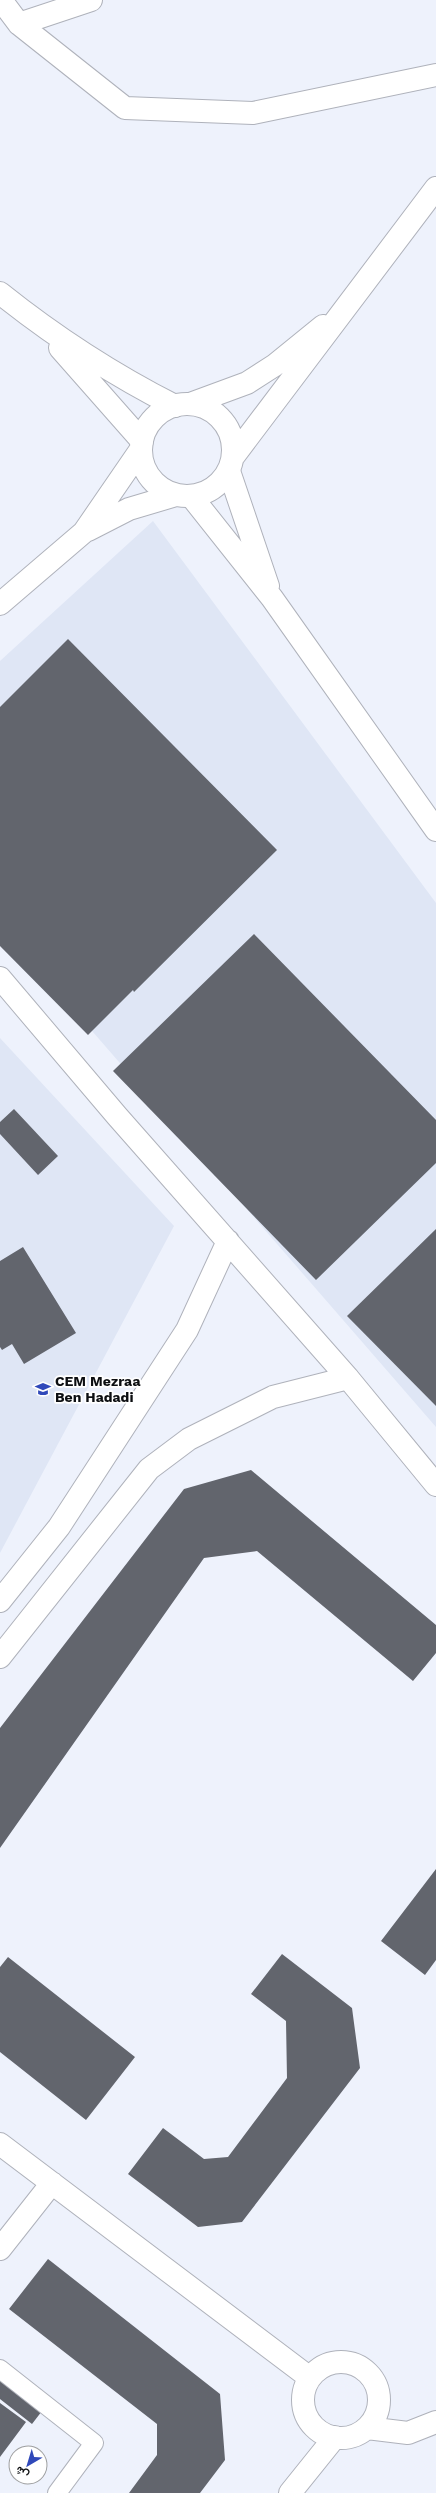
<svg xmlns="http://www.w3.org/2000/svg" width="436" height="2493" font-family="'Work Sans',Vazirmatn,sans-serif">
  <rect width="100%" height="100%" fill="#eef2fc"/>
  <path fill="#dfe6f5" d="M153,521L436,903V1427L0,925V661Z
    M0,1038L174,1226L0,1553Z"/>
  <path fill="#62656d" d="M68,639L277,850L134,992L133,990L88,1035L0,946V707Z
    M254,934L436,1120V1163L316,1280L113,1071Z
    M14,1109L58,1156L38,1175L0,1134V1122Z
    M436,1229V1406L347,1316Z
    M23,1247L76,1333L24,1364L12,1344L2,1350L0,1347V1261Z
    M251,1470L436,1625V1653L413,1681L257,1551L204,1558L0,1848V1728L184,1489Z
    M436,1869V1960L425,1975L381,1941Z
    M282,1954L352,2008L360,2068L242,2222L198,2227L128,2174L163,2128L204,2159L228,2157L287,2078L286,2021L251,1994Z
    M8,1957L135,2057L86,2120L0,2052V1967Z
    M48,2259L220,2394L225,2460L200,2493H129L157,2455V2424L9,2309Z
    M0,2380L42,2411L32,2424L0,2399Z
    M0,2403L26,2422L0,2457Z"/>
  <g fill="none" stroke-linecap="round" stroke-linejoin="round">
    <defs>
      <path id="service" d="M0,2369L94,2443L57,2493"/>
      <path id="minor" d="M1,0L19,24L125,108L253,113L436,75
        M19,24L91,0
        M0,293C55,337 112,374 175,406
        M60,348L142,441
        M229,471L268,586
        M191,496L272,598L436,830
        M0,978L117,1116L348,1378L436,1485
        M0,1601L59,1527L187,1330L228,1241
        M0,1657L149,1469L189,1439L273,1397L348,1378
        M0,2144L310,2378
        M0,2249L52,2183
        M303 2400a38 38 0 1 1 76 0a38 38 0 1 1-76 0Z
        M367,2428L408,2433L436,2422
        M290,2493L335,2437"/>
      <path id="secondary" d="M190,404L247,383L275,365L323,326
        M141 450a46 46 0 1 1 92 0a46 46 0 1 1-92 0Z
        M233,457L436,188
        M88,530L129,509L176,495
        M0,604L84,532L141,449"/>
    </defs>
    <use href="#service" stroke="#afb2bb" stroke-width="20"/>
    <use href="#minor" stroke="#afb2bb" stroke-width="24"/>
    <use href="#secondary" stroke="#afb2bb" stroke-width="24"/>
    <use href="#service" stroke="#fff" stroke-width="18"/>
    <use href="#minor" stroke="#fff" stroke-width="22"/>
    <use href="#secondary" stroke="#fff" stroke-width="22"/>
  </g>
  <defs>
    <symbol id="school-bare" viewBox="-9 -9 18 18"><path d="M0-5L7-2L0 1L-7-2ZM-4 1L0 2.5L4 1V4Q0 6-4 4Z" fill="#3049ba" stroke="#fff" stroke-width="2.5" paint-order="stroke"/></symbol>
  </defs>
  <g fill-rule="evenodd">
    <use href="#school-bare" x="32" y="1378" width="22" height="22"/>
  </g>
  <g text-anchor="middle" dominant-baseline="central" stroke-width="3.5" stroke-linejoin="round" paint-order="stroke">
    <g font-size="14" font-weight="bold" fill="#0c0e11" stroke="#fff" text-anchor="start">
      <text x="55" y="1381">CEM Mezraa<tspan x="55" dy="16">Ben Hadadi</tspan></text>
    </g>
  </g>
  <g transform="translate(28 2465) rotate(218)"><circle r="19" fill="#ffffff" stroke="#9e9fa0"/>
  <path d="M0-3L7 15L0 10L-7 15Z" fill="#3049ba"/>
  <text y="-6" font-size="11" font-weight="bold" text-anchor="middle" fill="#0c0e11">ش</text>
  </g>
</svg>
